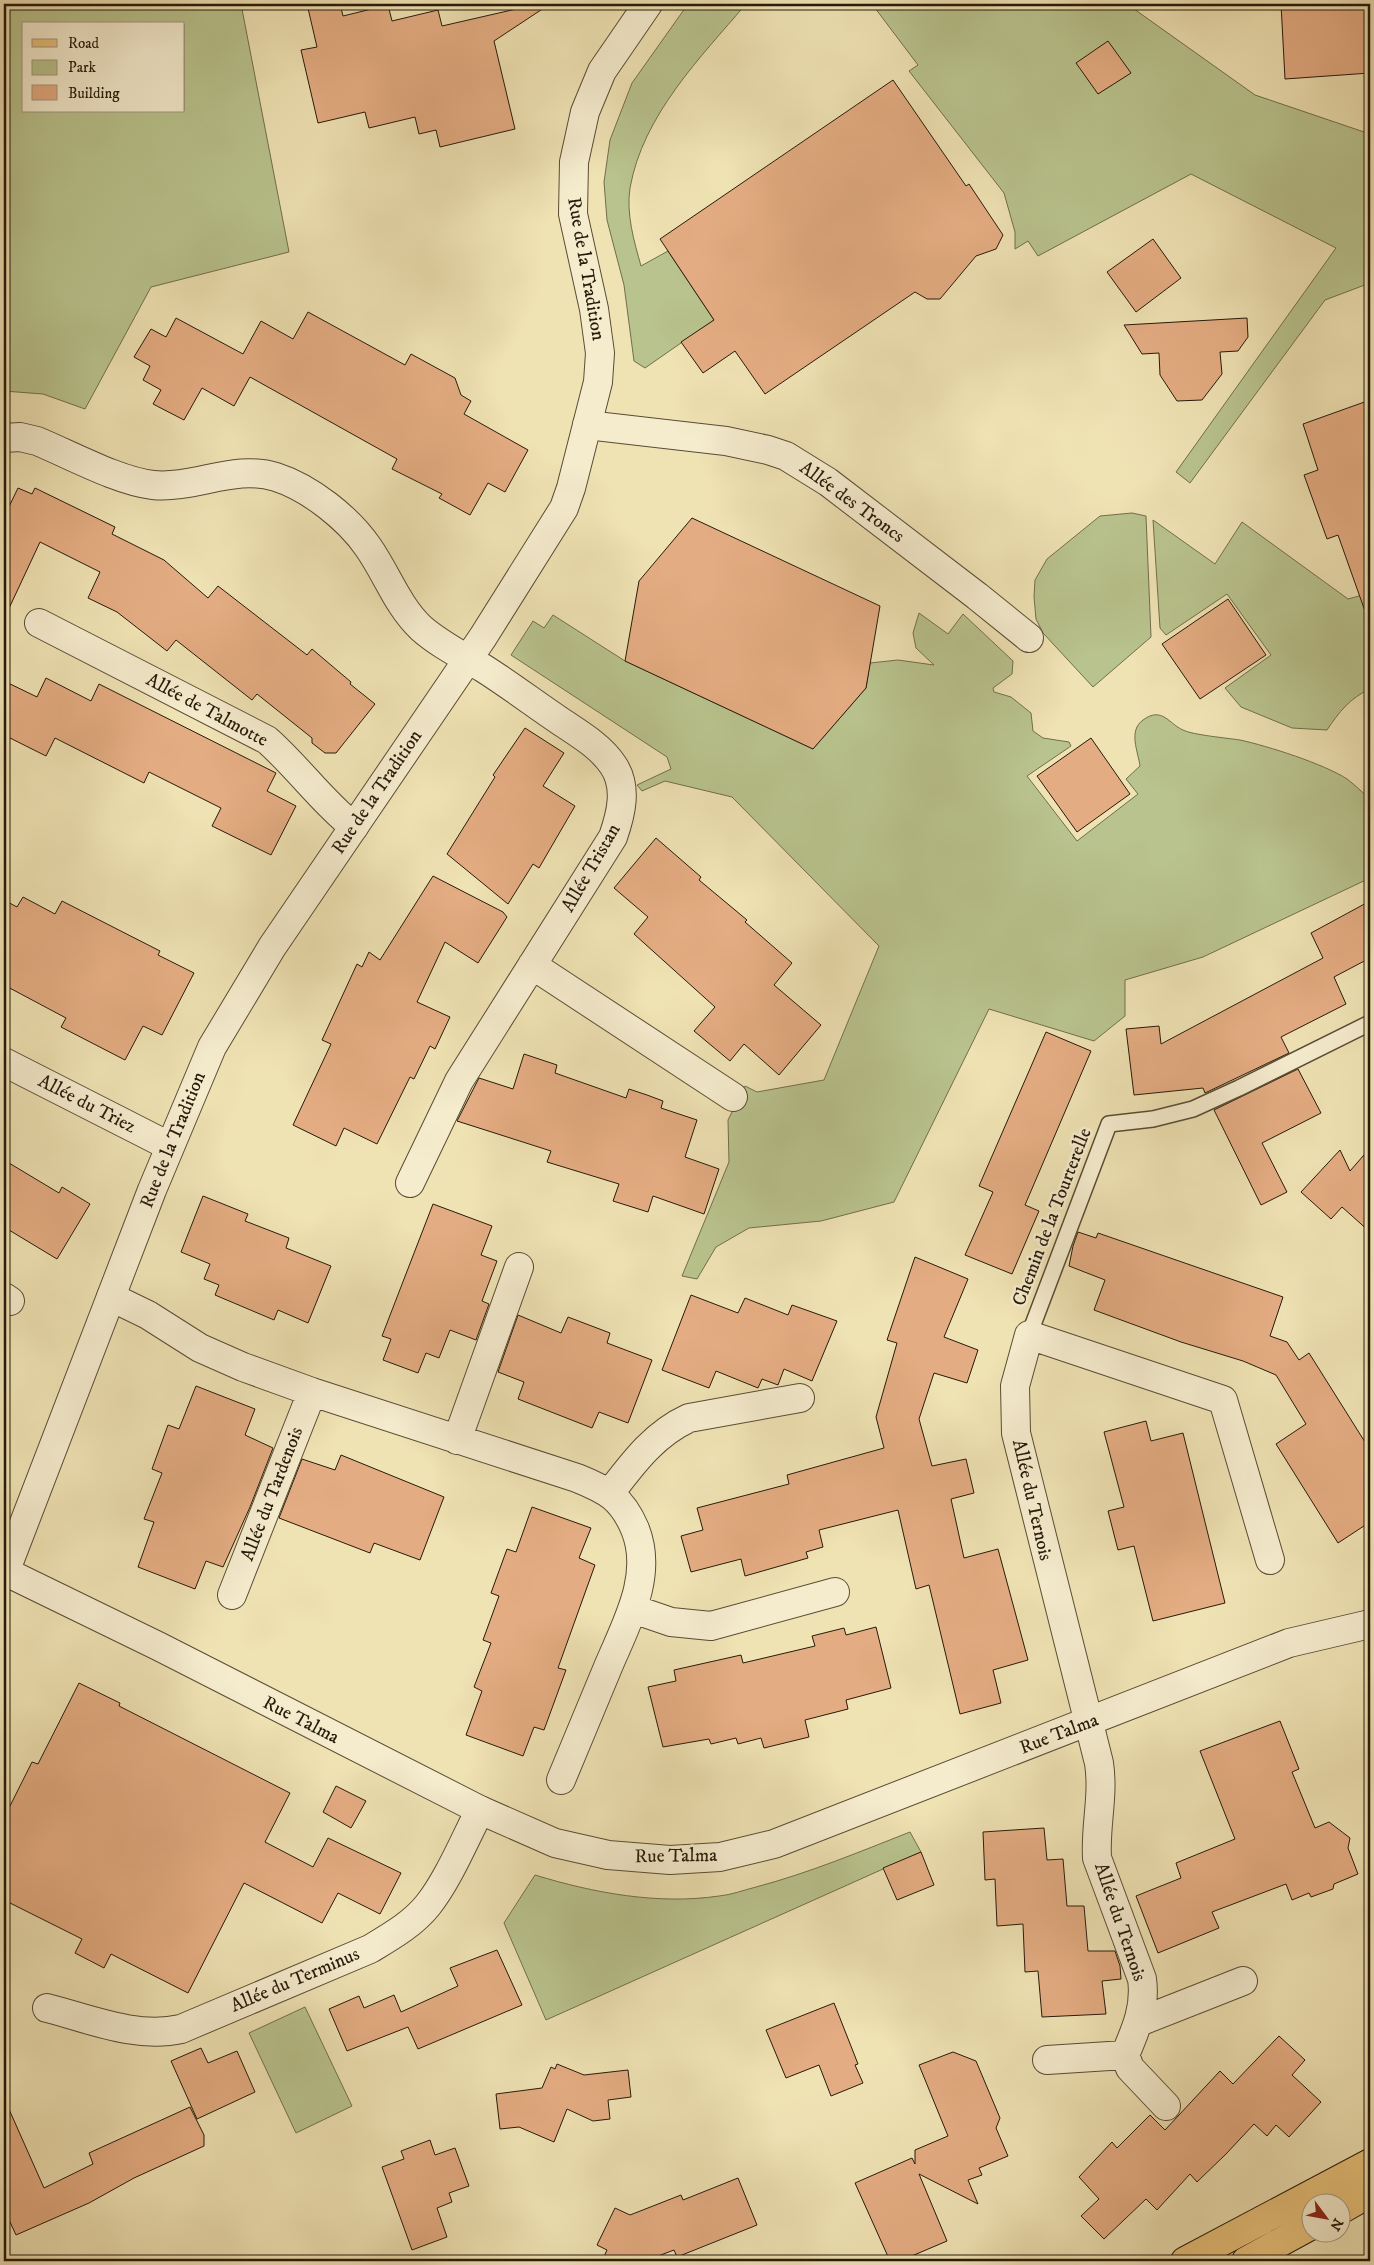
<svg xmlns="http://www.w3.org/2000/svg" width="1374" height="2265" font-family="'IM FELL DW Pica',serif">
  <rect width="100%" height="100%" fill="#efe2b3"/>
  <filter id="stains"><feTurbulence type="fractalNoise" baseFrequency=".004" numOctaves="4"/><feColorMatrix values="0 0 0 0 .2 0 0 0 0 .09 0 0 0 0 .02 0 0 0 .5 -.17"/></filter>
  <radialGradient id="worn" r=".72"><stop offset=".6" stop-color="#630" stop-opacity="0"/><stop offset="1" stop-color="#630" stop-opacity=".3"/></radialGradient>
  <path fill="#b9c38d" stroke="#706e4c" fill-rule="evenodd" d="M4,4H241L289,252L151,287L85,409L43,394L4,391ZM24,24H184V111H24Z
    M688,4H746C700,58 643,115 630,188C626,214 634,241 641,266L668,251L714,320L645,368L634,361L624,285L607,220L604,182L610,140L632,83Z
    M872,4H1127L1255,95L1370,134V283L1325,300L1190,483L1176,472L1336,248L1191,174L1038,256L1028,241L1015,249V232L1004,193L909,71L918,65Z
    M1132,513L1146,516L1151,637L1093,687L1043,633L1036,619L1034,597L1035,580L1047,559L1100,516Z
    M1153,520L1215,564L1242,522L1348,599L1370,593V689C1350,698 1339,712 1327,730L1292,728L1241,707L1225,688L1271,655L1227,594L1166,635L1160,628Z
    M919,613L948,634L963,614L1013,661L1012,674L993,688L994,692L1011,697L1031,713L1033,731L1043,738L1069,742L1071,746L1027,776L1077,841L1138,794L1126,779L1140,766C1138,751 1128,731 1143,720C1162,706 1169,724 1183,730C1193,735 1227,738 1240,740C1268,746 1324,764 1347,779C1355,785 1363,793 1370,799V878L1203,957L1125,980V1016L1094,1041L989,1009L894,1202L821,1221L749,1228L716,1247L697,1279L682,1276L729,1162L728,1120L745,1086L757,1092L824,1080L879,946L732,797L665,781L642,791L637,785L671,769L667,757L511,655L533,621L544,628L553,615L625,661L813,749L866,688L870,663L898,660L934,665L916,648L913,633Z
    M910,1832L921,1852L546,2020L504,1923L535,1875C594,1893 658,1905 719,1896C731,1895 744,1890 756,1887C809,1873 859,1852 910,1832Z
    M305,2007L352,2106L296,2133L249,2033Z"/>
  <path fill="#e4ac82" stroke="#271a0a" d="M307,4H340L343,16L388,5L392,21L438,10L442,26L538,4H550L494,41L515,129L440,147L436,130L419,134L415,117L369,128L365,112L318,123L301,50L317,47Z
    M1281,4H1370V73L1285,79Z
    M1108,41L1131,73L1098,94L1076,63Z
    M893,80L966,186L969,184L1003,235L996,249L976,256L940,299H927L915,292L765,394L735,351L703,373L681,342L714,320L660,239Z
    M1153,239L1181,278L1136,312L1107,272Z
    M308,312L405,365L411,354L455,378L461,395L471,401L464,414L528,450L505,492L488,483L470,515L439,498L442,494L392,469L397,459L250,377L234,406L202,388L184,420L153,404L161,390L143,380L150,366L134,357L151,329L166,337L176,318L243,354L261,321L293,339Z
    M1247,318L1248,337L1238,351L1220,352L1222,374L1202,400L1177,401L1160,375L1159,353L1142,354L1124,325Z
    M1370,400V613L1366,614L1338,535L1327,539L1304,475L1318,470L1303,424Z
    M18,488L32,494L35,488L115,527L112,534L164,560L208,598L218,586L307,655L312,649L351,682L350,684L375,704L336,753H325L312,743V738L257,694L252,700L176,640L167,651L117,612L88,598L100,572L40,542L4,619V517Z
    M692,518L880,606L866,688L813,749L625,661L639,581Z
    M1228,599L1266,655L1200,699L1162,644Z
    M46,678L91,701L99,684L276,773L267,791L296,806L271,855L212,826L221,808L149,772L144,783L55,738L46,756L4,735V681L37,697Z
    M525,728L564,753L543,786L575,806L539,868L533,864L508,904L447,854L495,777L493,775Z
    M1091,738L1130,794L1077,832L1037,776Z
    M656,838L701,877L699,880L747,920L745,922L792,963L774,985L821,1025L779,1075L744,1044L730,1061L694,1031L715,1007L634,934L648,917L614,888Z
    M433,876L503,912L507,917L478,963L445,942L417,1002L450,1017L435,1049L430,1046L414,1079L410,1077L377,1144L344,1128L336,1146L293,1125L331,1044L322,1040L357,964L362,967L369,952L380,960Z
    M23,897L55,914L62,901L160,951L158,955L194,973L162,1035L143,1026L125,1060L61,1027L66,1018L4,985V900L17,907Z
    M1370,901V958L1334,977L1346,1004L1281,1037L1289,1053L1205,1093L1203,1088L1134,1095L1126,1029L1159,1026L1161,1044L1323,958L1311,933Z
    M1046,1032L1091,1051L1025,1205L1039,1211L1012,1274L965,1255L993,1192L979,1186Z
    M524,1054L557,1065L555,1073L626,1098L629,1089L647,1095L663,1101L661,1108L697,1120L685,1157L719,1169L704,1214L653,1196L648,1212L613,1201L619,1184L547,1162L551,1151L457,1121L479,1078L513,1089Z
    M1298,1069L1321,1113L1262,1143L1287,1192L1261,1205L1214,1110Z
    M1370,1148V1232L1342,1207L1331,1219L1301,1192L1340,1150L1350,1171Z
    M4,1160L59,1193L62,1187L90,1204L57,1259L4,1227Z
    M203,1196L248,1214L245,1221L289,1238L286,1248L331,1266L308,1323L278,1310L274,1320L215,1295L219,1285L204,1279L210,1264L181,1252Z
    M433,1204L492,1226L481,1255L497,1261L482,1301L489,1304L476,1340L450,1330L439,1358L426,1353L418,1373L383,1360L391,1339L382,1336Z
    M1078,1232L1096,1238L1098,1233L1283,1297L1270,1336L1287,1342L1299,1360L1309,1353L1370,1450V1522L1338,1543L1276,1444L1306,1424L1276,1375L1243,1361L1181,1342L1094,1310L1105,1280L1069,1266L1073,1246Z
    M915,1257L968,1279L944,1337L978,1350L967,1383L934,1373L919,1419L932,1466L966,1459L974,1493L951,1499L964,1558L998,1549L1028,1660L993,1670L1001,1703L960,1714L929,1585L916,1589L898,1510L819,1530L823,1547L806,1552L808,1558L745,1576L741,1559L691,1572L681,1536L703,1530L697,1508L789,1484L787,1475L884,1448L876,1417L897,1343L887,1340Z
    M691,1295L738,1313L745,1298L788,1315L792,1305L837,1321L812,1381L784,1369L778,1385L762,1379L758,1388L716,1371L709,1388L662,1370Z
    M518,1315L561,1333L568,1317L610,1333L607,1343L652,1360L628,1423L599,1412L592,1428L518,1399L524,1382L498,1372Z
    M196,1386L255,1409L245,1435L273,1448L250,1507L223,1567L206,1561L195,1589L138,1567L154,1522L144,1519L162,1473L152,1469L168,1425L179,1429Z
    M1146,1421L1151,1441L1183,1433L1225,1603L1153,1621L1134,1546L1118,1550L1108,1511L1124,1507L1104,1432Z
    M341,1455L444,1497L420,1560L374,1543L370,1553L279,1518L302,1459L335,1470Z
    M532,1507L591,1528L579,1558L595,1565L558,1668L566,1670L544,1730L534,1727L523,1756L466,1735L482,1691L474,1687L491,1643L483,1640L499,1596L491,1593L507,1549L516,1552Z
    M876,1627L891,1688L846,1700L848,1709L805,1720L809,1737L764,1748L761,1738L738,1744L736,1738L711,1744L709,1739L663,1747L648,1687L676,1681L674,1670L741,1655L743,1663L815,1646L812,1636L844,1628L846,1635Z
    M79,1683L120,1703L119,1706L290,1793L265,1842L313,1867L328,1838L401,1873L380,1914L338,1893L322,1923L244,1883L188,1993L111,1954L104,1968L75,1953L82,1939L4,1900V1818L32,1762L38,1764Z
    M1280,1721L1299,1769L1292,1772L1315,1828L1329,1822L1350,1838L1348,1848L1358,1874L1334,1884L1333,1889L1311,1897L1309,1893L1292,1900L1286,1884L1212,1912L1219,1928L1158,1953L1136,1896L1181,1878L1176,1863L1235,1839L1200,1751Z
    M336,1786L366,1801L351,1828L323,1812Z
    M1044,1828L1047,1860L1063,1859L1067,1906H1084L1088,1951H1115L1120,1966L1121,1979L1102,1981L1106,2014L1042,2017L1038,1971L1025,1972L1023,1924L997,1926L995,1879L985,1880L983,1832Z
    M921,1852L934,1885L897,1900L883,1868Z
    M497,1950L522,2005L418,2049L408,2027L347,2051L329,2009L359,1996L364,2008L394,1995L401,2012L458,1986L450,1968Z
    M834,2003L858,2064L855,2065L863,2083L831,2096L819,2065L786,2078L766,2030Z
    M1279,2036L1305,2060L1292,2075L1321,2102L1289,2137L1276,2125L1267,2136L1254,2124L1226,2154L1197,2182L1190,2174L1157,2210L1146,2199L1104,2239L1081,2216L1099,2199L1079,2177L1112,2142L1117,2148L1150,2115L1165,2130L1220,2071L1233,2084Z
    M201,2048L208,2063L237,2051L255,2092L197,2119L171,2061Z
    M953,2052L976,2061L1000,2118L996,2128L1008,2156L979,2168L982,2175L968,2180L978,2204L919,2174L947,2241L900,2261H890L855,2183L912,2158L915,2164V2150L948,2136L919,2065Z
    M557,2064L584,2075L628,2070L631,2097L608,2100L610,2119L593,2121L567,2109L554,2142L519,2127L500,2129L496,2094L542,2088L551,2067L555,2069Z
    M4,2098L44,2188L93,2164L89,2153L190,2107L204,2135V2146L134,2178L89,2203L16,2235L4,2209Z
    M430,2140L435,2155L455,2148L469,2186L449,2193L452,2202L437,2208L447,2237L412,2250L382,2167L404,2159L401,2151Z
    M738,2178L757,2225L677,2257L674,2250L645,2261H602L607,2250L597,2245L615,2208L630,2215L681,2195L683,2200Z"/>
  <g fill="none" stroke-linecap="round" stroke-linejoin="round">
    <defs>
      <path id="service" d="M1029,1335L1109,1124L1153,1119L1193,1109L1239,1088L1370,1023"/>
      <path id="minor" d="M587,425L726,441L768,450L786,456L828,482L977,596L1029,638
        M4,438L20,437L37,441C71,455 118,481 153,485C195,489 235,464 276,477C310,488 348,518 368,547C387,574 397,605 421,628C439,644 461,655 483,668C510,685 536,705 563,723C581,735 601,747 613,765C628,787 621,814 613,837L459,1081L410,1183
        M39,623L267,740C298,767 321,801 354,827
        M532,965L733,1097
        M4,1062L169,1146
        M4,1297L10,1301
        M111,1297L148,1315L200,1348L243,1367L312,1392L577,1478C607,1490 622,1498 635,1529C654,1576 626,1624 608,1667C592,1705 577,1742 561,1780
        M457,1440L519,1267
        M610,1493C633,1463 654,1434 689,1418L800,1398
        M232,1595L312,1392
        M633,1609L671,1622L711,1626L835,1592
        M47,2008C90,2019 136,2039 181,2029L370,1949C390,1937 413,1924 428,1905C448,1880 465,1839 480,1810
        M1139,2022L1243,1981
        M1047,2060L1125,2055
        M1166,2106L1130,2068L1125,2055C1136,2029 1146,2007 1142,1979L1097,1858C1095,1825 1104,1796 1099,1763L1016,1433L1015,1386L1029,1335L1223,1400L1270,1560"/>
      <path id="tertiary" d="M4,1571L158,1646L480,1810L555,1843L608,1855L670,1860L720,1857L774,1844L1289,1643L1370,1624
        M4,1575L152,1190L212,1047L272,947L483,637L564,508L571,488L598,382L600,353L594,309L573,214L574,162L585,112L602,71L648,4"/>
      <path id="primary" d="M1342,2209L1370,2193
        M1185,2261L1370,2163
        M1246,2261L1312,2225"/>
    </defs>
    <use href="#service" stroke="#594c34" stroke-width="18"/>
    <use href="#minor" stroke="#594c34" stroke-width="30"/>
    <use href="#tertiary" stroke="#594c34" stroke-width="30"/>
    <use href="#primary" stroke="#271a0a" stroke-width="30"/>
    <use href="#service" stroke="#f5ecce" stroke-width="15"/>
    <use href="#minor" stroke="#f5ecce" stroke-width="28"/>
    <use href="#tertiary" stroke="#f5ecce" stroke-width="28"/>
    <use href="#primary" stroke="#e8c17a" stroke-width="28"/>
  </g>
  <g text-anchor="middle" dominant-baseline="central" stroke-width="5" stroke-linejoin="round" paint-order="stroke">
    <g font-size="19" fill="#271a0a" stroke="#f5ecce">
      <text transform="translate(586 269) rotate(80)">Rue de la Tradition</text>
      <text transform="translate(852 502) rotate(36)">Allée des Troncs</text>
      <text transform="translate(207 710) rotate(28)">Allée de Talmotte</text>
      <text transform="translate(377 792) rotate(-56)">Rue de la Tradition</text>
      <text transform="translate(591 868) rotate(-60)">Allée Tristan</text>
      <text transform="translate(87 1104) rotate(27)">Allée du Triez</text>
      <text transform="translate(173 1140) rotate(-68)">Rue de la Tradition</text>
      <text transform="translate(1052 1217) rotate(-69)">Chemin de la Tourterelle</text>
      <text transform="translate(272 1494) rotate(-69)">Allée du Tardenois</text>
      <text transform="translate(1032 1500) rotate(77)">Allée du Ternois</text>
      <text transform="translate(301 1720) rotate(27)">Rue Talma</text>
      <text transform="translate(1059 1734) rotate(-21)">Rue Talma</text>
      <text transform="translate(676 1856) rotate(-1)">Rue Talma</text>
      <text transform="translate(1120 1922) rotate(71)">Allée du Ternois</text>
      <text transform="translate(295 1980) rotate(-23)">Allée du Terminus</text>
    </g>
  </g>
  <rect width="1374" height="2265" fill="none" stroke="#efe2b3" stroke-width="20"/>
  <rect x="5" y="5" width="1364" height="2255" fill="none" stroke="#271a0a" stroke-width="2.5"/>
  <rect x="10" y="10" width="1354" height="2245" fill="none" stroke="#271a0a"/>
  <rect x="22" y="22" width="162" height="90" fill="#f5ecce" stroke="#a39880"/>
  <rect x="32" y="39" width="25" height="8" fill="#e8c17a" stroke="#a39880"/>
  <text x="68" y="48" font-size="15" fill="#271a0a">Road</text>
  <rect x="32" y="60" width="25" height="15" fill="#b9c38d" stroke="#a39880"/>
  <text x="68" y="72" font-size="15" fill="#271a0a">Park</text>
  <rect x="32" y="85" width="25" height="15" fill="#e4ac82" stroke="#a39880"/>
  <text x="68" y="98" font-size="15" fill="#271a0a">Building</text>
  <g transform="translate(1326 2218) rotate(122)"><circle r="24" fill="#f5ecce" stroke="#a39880"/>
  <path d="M0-4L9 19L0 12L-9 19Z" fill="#8f2418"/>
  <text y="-8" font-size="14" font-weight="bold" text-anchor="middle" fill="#271a0a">N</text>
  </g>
  <rect width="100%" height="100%" filter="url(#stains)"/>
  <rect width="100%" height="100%" fill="url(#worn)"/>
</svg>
